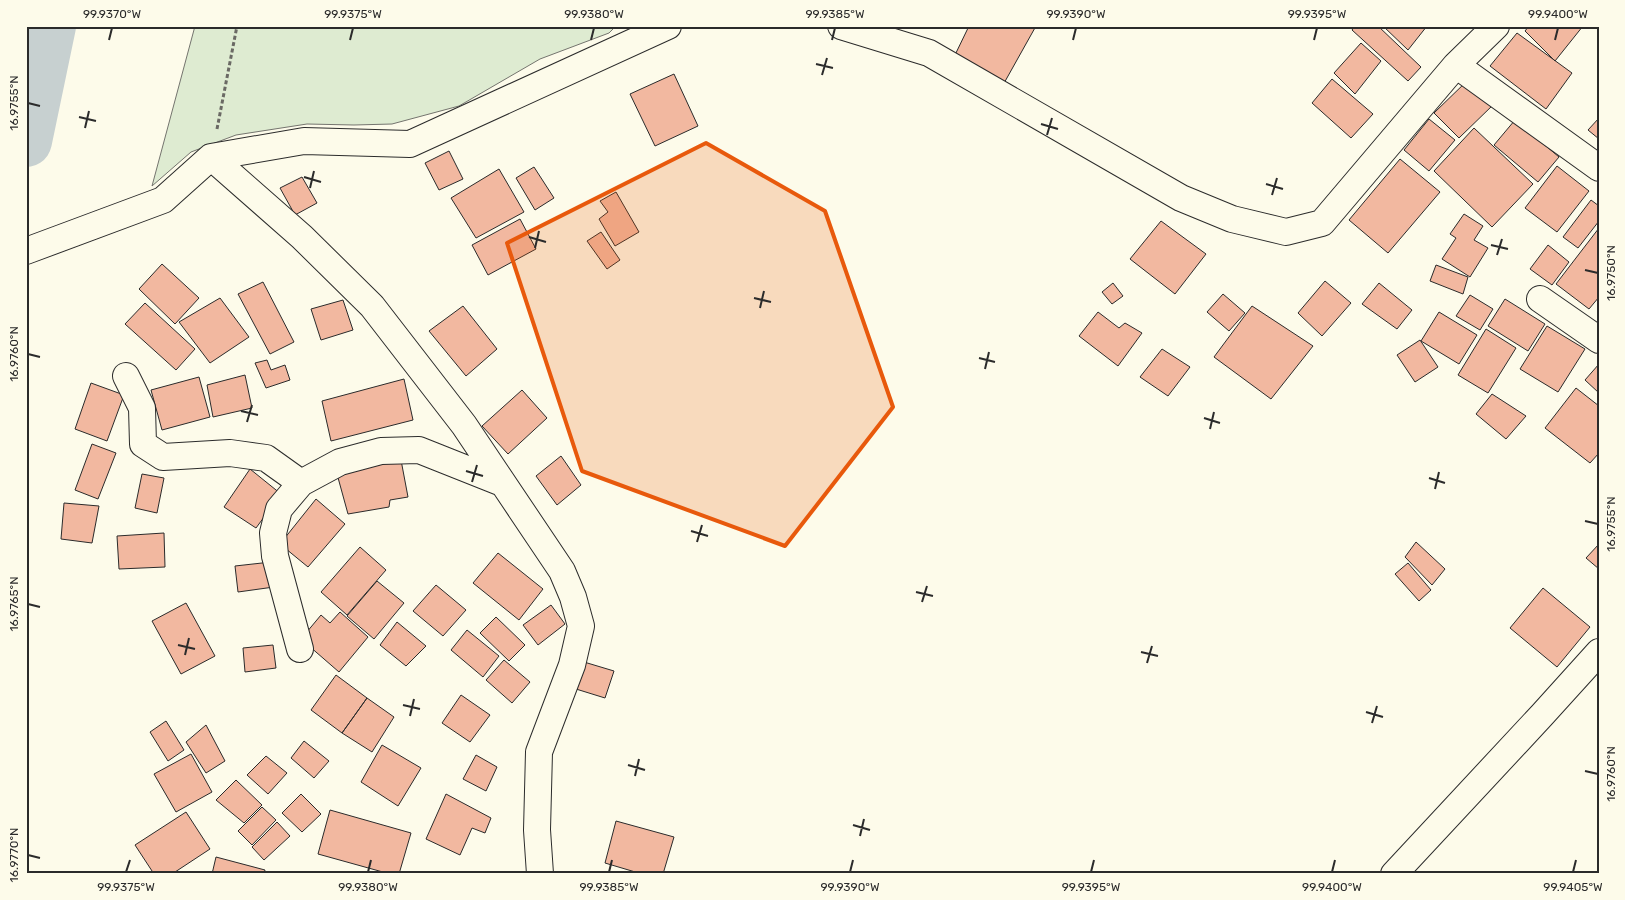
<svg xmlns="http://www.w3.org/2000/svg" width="1625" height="900" font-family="Rubik,sans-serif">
  <rect width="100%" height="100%" fill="#fdfbea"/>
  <path fill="#deebd1" stroke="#74746e" d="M195,26H616L609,33L540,59L459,106L392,124L354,125L307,124L236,135L191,152L152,186Z"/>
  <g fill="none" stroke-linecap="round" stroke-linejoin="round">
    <path stroke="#c7d0d0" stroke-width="52" d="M26,141L50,26"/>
  </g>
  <path fill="#f2b8a0" stroke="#2b2b2b" d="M969,26H1036L1003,85L954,57Z
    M1355,26H1378L1421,67L1408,81L1352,30Z
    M1383,26H1427L1408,50Z
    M1529,26H1583L1555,61L1525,31Z
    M1517,33L1572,73L1546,109L1490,66Z
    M1361,43L1381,61L1355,94L1334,73Z
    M674,74L698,126L655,146L630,94Z
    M1332,79L1373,114L1351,138L1312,103Z
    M1469,79L1494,104L1459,138L1434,113Z
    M1599,118V139L1588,130Z
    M1429,119L1455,140L1429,171L1404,150Z
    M1515,120L1559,157L1538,182L1494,145Z
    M1474,128L1533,184L1492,227L1434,171Z
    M449,151L463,179L439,190L425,163Z
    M1400,159L1440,192L1388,253L1349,220Z
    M1557,166L1589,191L1557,232L1525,208Z
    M534,167L554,198L535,210L516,178Z
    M499,169L524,212L476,238L451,198Z
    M302,177L317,203L295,215L280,188Z
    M616,192L639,232L615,246L599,219L608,212L600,201Z
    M1591,200L1599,206V221L1578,248L1563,237Z
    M1464,214L1483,226L1474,240L1488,248L1470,277L1442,259L1456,238L1450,234Z
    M520,219L536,249L488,275L472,245Z
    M1161,221L1206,254L1175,294L1130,259Z
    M1599,228V297L1589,309L1556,284Z
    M601,232L620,260L607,269L587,241Z
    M1548,245L1569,262L1552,285L1530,269Z
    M162,264L199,298L175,324L139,289Z
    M1436,265L1468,277L1463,294L1430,281Z
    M1325,281L1351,303L1322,336L1298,313Z
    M263,282L294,342L270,354L238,294Z
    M1113,283L1123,296L1112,304L1102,292Z
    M1379,283L1412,310L1397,329L1362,304Z
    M1223,294L1245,313L1229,331L1207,312Z
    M1470,295L1493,309L1480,330L1456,316Z
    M220,298L249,337L210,363L179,322Z
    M1505,299L1545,324L1528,351L1488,326Z
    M343,300L353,330L321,340L311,309Z
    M145,303L195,349L176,370L125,324Z
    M463,306L497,349L466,376L429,331Z
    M1252,306L1313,346L1271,399L1214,357Z
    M1098,312L1119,328L1125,323L1142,333L1118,366L1079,336Z
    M1439,312L1477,335L1459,364L1421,341Z
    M1547,326L1585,349L1558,392L1520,369Z
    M1486,329L1516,348L1488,393L1458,375Z
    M1420,340L1438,367L1415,382L1397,355Z
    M1162,349L1190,367L1168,396L1140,377Z
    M267,360L271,370L285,365L290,380L266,388L255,363Z
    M1599,364V393L1585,380Z
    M245,375L252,408L213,417L207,385Z
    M199,377L210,417L162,430L151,390Z
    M404,379L413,420L331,441L322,401Z
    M91,383L124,395L107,441L75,429Z
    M1576,388L1599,406V453L1590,463L1545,428Z
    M522,390L547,418L508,454L482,426Z
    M1492,394L1526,416L1506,439L1476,414Z
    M92,444L116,453L98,499L75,490Z
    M561,456L581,485L557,505L536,476Z
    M401,460L408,497L390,500L389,507L348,514L337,474Z
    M250,469L281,494L256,528L224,507Z
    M142,474L164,478L157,513L135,508Z
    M316,499L345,524L308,567L280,544Z
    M64,503L99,506L92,543L61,539Z
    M164,533L165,567L119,569L117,536Z
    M1416,542L1445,569L1432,585L1405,557Z
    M1599,544V569L1586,558Z
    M360,547L386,570L347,615L321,592Z
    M498,553L543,589L519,620L473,583Z
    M271,562L274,587L238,592L235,566Z
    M1408,563L1431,590L1419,601L1395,574Z
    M377,581L404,603L374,639L347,616Z
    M436,585L466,610L443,636L413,611Z
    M1543,588L1590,627L1557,667L1510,628Z
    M186,603L215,656L181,674L152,621Z
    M551,605L565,624L538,645L523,625Z
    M340,612L368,637L339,672L301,639L321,615L330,623Z
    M496,617L525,645L509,661L480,633Z
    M397,622L426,646L406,666L380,645Z
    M467,630L499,656L483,677L451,650Z
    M273,645L276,668L245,672L243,648Z
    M504,660L530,682L512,703L486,680Z
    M584,662L614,671L605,698L576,689Z
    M336,675L367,698L342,733L311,710Z
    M461,695L490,715L470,742L442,723Z
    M367,698L394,717L372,752L342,733Z
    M166,721L184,750L168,761L150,732Z
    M206,725L225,761L206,773L186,742Z
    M304,741L329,761L314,778L291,758Z
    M382,745L421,768L398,806L361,782Z
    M191,754L212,792L176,812L154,774Z
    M476,755L497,767L486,791L463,779Z
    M266,756L287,773L268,794L247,775Z
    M236,780L262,805L244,823L216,800Z
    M301,794L321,814L302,832L282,813Z
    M446,794L491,818L485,833L472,828L460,855L426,839Z
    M262,807L276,820L252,845L238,831Z
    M330,810L411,833L399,874H390L318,854Z
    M186,812L210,849L172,874H154L135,845Z
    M616,821L674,837L663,874H642L605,863Z
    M277,822L290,836L264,860L252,847Z
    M216,857L265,870L264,874H212Z"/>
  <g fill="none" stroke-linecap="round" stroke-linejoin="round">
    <defs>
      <path id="street" d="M841,26L929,53L1181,198L1232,219L1286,232L1322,223L1456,65L1496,26
        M1456,65L1599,168
        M211,157L302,237L372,306L464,425L562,571L573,597L581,626L572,665L539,752L537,830L540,874
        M26,251L163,200L211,157L304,141L410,144L668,26
        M1540,299L1599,340
        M126,376L142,408L143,444L163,457L230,453L266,458L301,483
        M300,649L275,556L273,533L279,509L301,483L340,462L381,451L419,450L502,483
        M1394,874L1542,715L1599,652"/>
    </defs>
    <use href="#street" stroke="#2b2b2b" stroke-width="28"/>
    <path stroke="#6a6964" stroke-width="3" stroke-dasharray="4 2.5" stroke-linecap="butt" d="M217,129L237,26"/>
    <use href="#street" stroke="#fdfbea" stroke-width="26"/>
  </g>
  <path fill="#e8590c" fill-opacity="0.2" stroke="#e8590c" stroke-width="4" stroke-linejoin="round" d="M706,143L825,211L893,407L785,546L582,471L507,243Z"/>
  <path fill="none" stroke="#2b2b2b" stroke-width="2" d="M109,40L112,28M350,40L353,28M591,40L594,28M832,40L835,28M1073,40L1076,28M1314,40L1317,28M1555,40L1558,28M816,64L833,68M822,75L827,58M28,103L40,106M79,117L96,121M1041,124L1058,129M85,128L89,111M1047,135L1052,118M304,177L321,182M1266,184L1283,189M310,188L314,171M1272,195L1277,178M529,237L546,242M1491,245L1508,249M535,248L539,231M1497,255L1502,239M1585,270L1598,273M754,298L771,302M760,308L764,291M28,354L40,357M979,358L995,362M985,369L989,352M241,411L258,415M1204,418L1220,423M247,422L252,405M1210,429L1214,412M466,471L483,476M1429,478L1445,483M472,482L477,465M1435,489L1439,472M1585,521L1598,524M691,531L708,536M697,542L702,525M916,592L933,596M922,602L927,586M28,604L40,607M178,645L195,649M1141,652L1158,656M185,655L189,638M1147,663L1152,646M403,705L420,709M1366,712L1383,717M410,716L414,699M1372,723L1377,706M628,765L645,770M1585,771L1598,774M635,776L639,759M853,825L870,830M860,836L864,819M28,855L40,858M126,872L130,860M368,872L371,860M609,872L612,860M850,872L853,860M1091,872L1094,860M1332,872L1335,860M1573,872L1576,860"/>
  <rect width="1625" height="900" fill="none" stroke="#fdfbea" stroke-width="55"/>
  <rect x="28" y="28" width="1570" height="844" fill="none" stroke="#2b2b2b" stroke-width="2"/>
  <g font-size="12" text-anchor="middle" fill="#2b2b2b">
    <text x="112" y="18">99.9370°W</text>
    <text x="353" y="18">99.9375°W</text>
    <text x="594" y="18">99.9380°W</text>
    <text x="835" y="18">99.9385°W</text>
    <text x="1076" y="18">99.9390°W</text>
    <text x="1317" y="18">99.9395°W</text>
    <text x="1558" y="18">99.9400°W</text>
    <text transform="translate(14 103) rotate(-90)" y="4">16.9755°N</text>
    <text transform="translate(1611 273) rotate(-90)" y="4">16.9750°N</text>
    <text transform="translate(14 354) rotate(-90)" y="4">16.9760°N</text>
    <text transform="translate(1611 524) rotate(-90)" y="4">16.9755°N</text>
    <text transform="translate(14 604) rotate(-90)" y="4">16.9765°N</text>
    <text transform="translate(1611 774) rotate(-90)" y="4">16.9760°N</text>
    <text transform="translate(14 855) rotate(-90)" y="4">16.9770°N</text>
    <text x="126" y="891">99.9375°W</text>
    <text x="368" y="891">99.9380°W</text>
    <text x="609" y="891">99.9385°W</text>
    <text x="850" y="891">99.9390°W</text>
    <text x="1091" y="891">99.9395°W</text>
    <text x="1332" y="891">99.9400°W</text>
    <text x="1573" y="891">99.9405°W</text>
  </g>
</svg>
